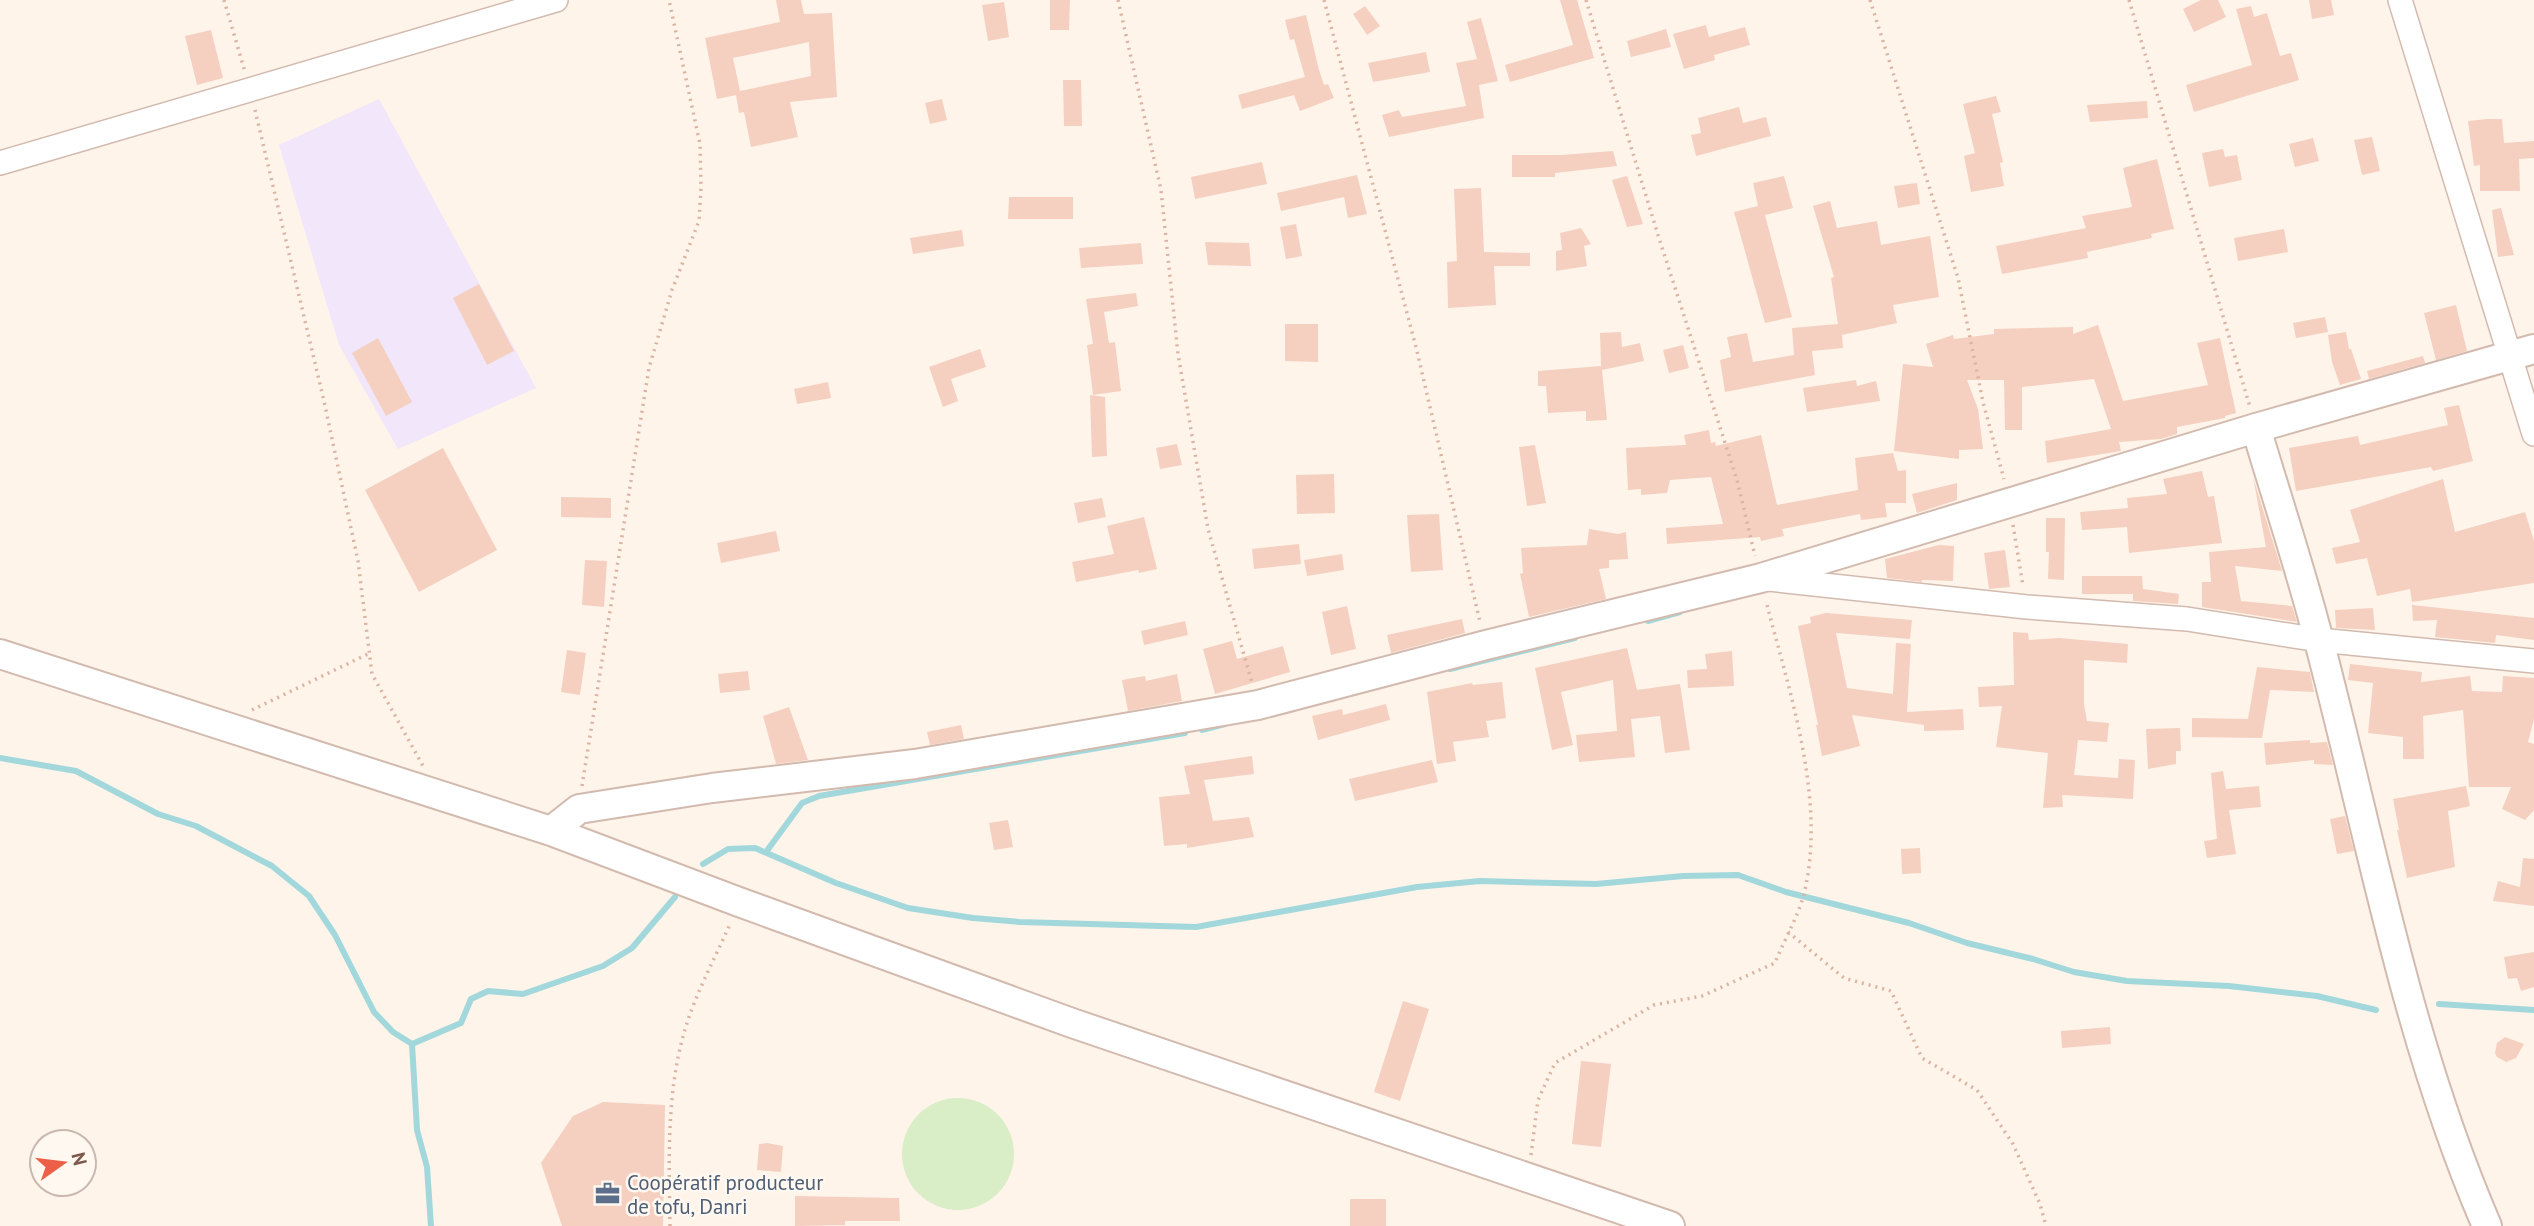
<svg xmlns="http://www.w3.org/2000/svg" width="2534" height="1226" font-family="'PT Sans',sans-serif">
  <rect width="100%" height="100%" fill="#fef4ea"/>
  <path fill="#f1e6fa" d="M379,99L536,388L398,449L339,345L279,145Z"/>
  <path fill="#d9edc6" d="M902 1154a56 56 0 1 1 112 0a56 56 0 1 1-112 0Z"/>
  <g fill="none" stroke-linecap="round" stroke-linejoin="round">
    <path stroke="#a2d8db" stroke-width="6" d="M1648,621L1680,612
      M1450,669L1575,638
      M1202,730L1225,724
      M0,758L76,771L158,814L196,826L272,866L309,896L335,935L374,1012L393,1032L412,1044L417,1130L427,1167L431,1226
      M766,852L802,803L819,796L1185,733
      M703,864L728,849L755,848L836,883L908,908L973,918L1020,922L1196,927L1417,887L1480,881L1596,884L1683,876L1738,875L1786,892L1909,923L1967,943L2033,959L2074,972L2127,981L2229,986L2317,996L2376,1010
      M2439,1004L2534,1010
      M412,1044L461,1023L471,999L488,991L523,994L603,966L632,948L675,897"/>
  </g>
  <path fill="#f5d0c0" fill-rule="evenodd" d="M776,0H801L804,14L832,13L837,97L790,102L798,137L751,147L744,112L739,113L736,95L717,99L705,38L780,22ZM809,42L811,76L740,91L733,58Z
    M1050,0H1070L1069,30H1050Z
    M1560,0H1577L1594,58L1510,82L1505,65L1573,45Z
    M2201,0H2218L2226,17L2194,32L2183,9Z
    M2309,0H2331L2334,15L2312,19Z
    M1004,2L1009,37L988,41L982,5Z
    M1365,6L1380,26L1367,35L1353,14Z
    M2251,6L2254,17L2267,13L2280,56L2291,53L2299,80L2194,112L2186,85L2252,65L2236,9Z
    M1306,15L1319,70L1324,85L1328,84L1334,98L1300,111L1294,95L1242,109L1238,95L1305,77L1294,39L1290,40L1285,20Z
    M1481,18L1498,81L1479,85L1484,118L1389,137L1382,115L1399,110L1402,117L1466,106L1456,63L1477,59L1467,22Z
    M1706,25L1709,37L1745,27L1750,45L1714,55L1715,60L1684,69L1673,34Z
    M1666,29L1671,47L1631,57L1627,41Z
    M211,30L223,78L197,85L185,36Z
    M1426,52L1430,72L1373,82L1368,63Z
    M1063,80H1081L1082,126H1064Z
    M1996,96L2001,112L1992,114L2003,162L2000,163L2004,186L1971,192L1964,156L1975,153L1963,104Z
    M942,99L947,120L930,124L925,103Z
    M2147,101L2148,118L2090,122L2087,105Z
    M1739,107L1743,123L1766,117L1771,136L1696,156L1691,135L1701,133L1698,118Z
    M2487,119H2502L2504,143L2534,141V158L2519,159L2520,191H2480V165L2474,166L2468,121Z
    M2372,137L2380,171L2362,175L2354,140Z
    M2313,138L2319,161L2295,167L2289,144Z
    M2223,149L2225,157L2237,155L2242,180L2209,187L2202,153Z
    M1613,151L1617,166L1555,173V177H1512V155H1561Z
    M2157,159L2174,229L2151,234L2152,238L2087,252L2088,258L2002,274L1996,246L2086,228L2082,216L2132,207L2123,168Z
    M1262,162L1267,184L1195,199L1191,177Z
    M1357,175L1367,214L1348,218L1344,197L1281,211L1277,193Z
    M1627,176L1643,224L1627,227L1612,180Z
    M1784,176L1793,208L1765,215L1792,317L1765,323L1734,212L1758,206L1753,183Z
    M1917,183L1920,204L1898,208L1894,186Z
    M1481,188L1484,252L1530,253V266H1494L1496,305L1448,308L1447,262L1457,261L1454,189Z
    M1009,197H1073V219H1008Z
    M1830,201L1837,228L1877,221L1881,245L1930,236L1939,297L1893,305L1897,323L1842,335L1843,348L1812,351L1815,375L1725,392L1720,360L1731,357L1727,337L1747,333L1753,362L1794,355L1792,328L1838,324L1831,278L1834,277L1813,206Z
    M2501,208L2514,255L2498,257L2492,210Z
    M1296,224L1302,256L1286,259L1280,227Z
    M1581,228L1591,244L1584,246L1587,266L1556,271V251L1562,250L1560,233Z
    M2284,229L2288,252L2238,261L2234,238Z
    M962,230L964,246L913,254L910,238Z
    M1205,242L1249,243L1251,266L1208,265Z
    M1141,243L1143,264L1081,268L1079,248Z
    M479,284L514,351L487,365L453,298Z
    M1136,293L1138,306L1104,312L1109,343L1115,342L1121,391L1093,395L1087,345L1093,344L1086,299Z
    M2456,305L2467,351L2436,360L2424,313Z
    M2325,317L2328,332L2296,338L2293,323Z
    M1285,324H1318V362L1285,361Z
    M2098,325L2123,401L2208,385L2197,343L2220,338L2236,413L2225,416V418L2177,427V434L2161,439L2119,442L2121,451L2047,463L2045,441L2111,429L2094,379L2022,387V430H2005L2004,380H1967L1978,409L1983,449L1959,450V459L1894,451L1903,364L1933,367L1926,344L1953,335L1954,339L1994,334V329L2073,327V334Z
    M1621,332L1622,347L1640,343L1644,361L1602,370L1607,420L1586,421V411L1548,413L1546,386H1538V371L1601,366L1600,333Z
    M2346,332L2349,349H2351L2361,379L2340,385L2332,362L2328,335Z
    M378,338L412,402L386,416L352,353Z
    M1683,345L1689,368L1669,373L1663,350Z
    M980,349L986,367L951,379L958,401L943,407L929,367Z
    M2423,356L2425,363L2369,379L2367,371Z
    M1856,380L1857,386L1876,381L1880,401L1807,412L1803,388Z
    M828,382L831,398L797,404L794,389Z
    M1090,395L1105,397L1107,456L1092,457Z
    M2459,405L2473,461L2433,471L2431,467L2296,491L2289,448L2358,436L2360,445L2448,425L2444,408Z
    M1709,430L1711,443L1715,442L1716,446L1761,435L1777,505L1858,490L1855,458L1893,453L1898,471L1906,470V503H1885L1887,517L1861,520L1860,514L1782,529L1784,536L1761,541L1760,537L1667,544L1666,528L1723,524L1711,477L1670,480L1667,493L1641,495V489L1628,490L1626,448L1686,445L1684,435Z
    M1177,444L1182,465L1160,469L1156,448Z
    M1535,445L1546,503L1527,506L1519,447Z
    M443,448L497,550L419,592L365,490Z
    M2202,471L2208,497L2214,496L2222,543L2129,553L2127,527L2082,530L2080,512L2128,508L2127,498L2167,494L2163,479Z
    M1334,474L1335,513L1297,514L1296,475Z
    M2253,477L2282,571L2235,566L2241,601L2292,606L2297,622L2202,607V582H2211L2209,552L2266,547Z
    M2443,479L2455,532L2525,512L2534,541V583L2412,602L2410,589L2377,596L2367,558L2336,564L2332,548L2360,542L2350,510Z
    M1957,483V500L1917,513L1912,494Z
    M561,497L611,498V518L561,517Z
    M1102,498L1106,517L1078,523L1074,503Z
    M1439,514L1443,570L1411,572L1407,515Z
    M1144,517L1157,569L1139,573L1138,570L1076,582L1072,562L1114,554L1107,526Z
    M2046,518H2065L2064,580L2048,579L2049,552H2046Z
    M1589,529L1618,534L1626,532L1628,559L1609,560V568L1599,569L1606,599L1529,617L1520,574L1523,573L1521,548L1587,545Z
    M776,531L780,551L721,563L717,543Z
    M1299,544L1301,564L1254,569L1252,549Z
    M1939,545L1954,546L1953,581L1922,580V582L1887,578L1885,559Z
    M2005,550L2010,587L1989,589L1984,553Z
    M1342,554L1344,570L1307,576L1304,560Z
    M585,560L607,561L604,607L582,605Z
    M2082,576H2142L2143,589L2179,594L2178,604L2133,601V594H2082Z
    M2412,605L2534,618V640L2496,635L2495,643L2435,637L2437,620L2413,621Z
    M1347,606L1356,649L1331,655L1322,612Z
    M2373,608L2375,630L2336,628L2335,610Z
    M1826,613L1912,620L1910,639L1836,633L1847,688L1893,694L1896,643L1911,644L1907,712L1963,709L1964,730L1924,731V725L1852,715L1860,746L1822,756L1816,725H1818L1798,626L1811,623L1810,617Z
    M1462,619L1465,633L1391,653L1387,635Z
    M1185,621L1188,635L1144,645L1141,631Z
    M2013,632L2028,633L2029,640L2059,638L2128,644L2127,663L2084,660V704L2087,721L2109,723L2107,742L2078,740L2074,775L2118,778L2119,759L2135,760L2133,799L2062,795L2063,807L2043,808L2048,753L1996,747L2002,706L1979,707L1978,687L2014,685Z
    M1232,641L1237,659L1283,646L1290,672L1215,694L1203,649Z
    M1627,648L1637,690L1680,684L1690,750L1665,753L1660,716L1631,719L1635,757L1579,762L1576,735L1617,731L1613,680L1561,692L1573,745L1552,750L1535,668Z
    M567,650L586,653L580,695L561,692Z
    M1732,651L1734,686L1688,688L1687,670L1707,669L1705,654Z
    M2350,664L2422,672L2421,682L2470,676L2472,691L2502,692L2503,676L2534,678V719L2528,742L2534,744V810L2525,820L2502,809L2511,787H2469L2463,710L2423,716L2424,759H2403V737L2368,733L2373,683L2348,680Z
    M2257,667L2310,672L2314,692L2270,690L2262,738L2192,737V718L2248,719Z
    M748,671L750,690L720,693L718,674Z
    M1177,674L1182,701L1128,711L1122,680L1145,676L1146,681Z
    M1502,682L1506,718L1486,721L1489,737L1453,742L1456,761L1437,764L1427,692L1472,683L1473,685Z
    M1386,704L1390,720L1318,740L1312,716L1342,709L1343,715Z
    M789,707L808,760L776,764L763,716Z
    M961,725L964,739L930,745L927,732Z
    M2180,728L2181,751H2176V764L2148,769L2146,729Z
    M2310,740V743L2327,742L2333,765L2314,764V760L2266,765L2264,743Z
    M1252,756L1254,774L1204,780L1213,821L1249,817L1254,837L1187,848V844L1164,846L1159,797L1190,794L1184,766Z
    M1432,760L1438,782L1355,801L1349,779Z
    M2223,771L2226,789L2259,786L2261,807L2229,810L2236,854L2207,858L2204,841L2217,839L2211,773Z
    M2466,786L2470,806L2448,811L2455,867L2407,878L2397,830H2399L2393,799Z
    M2345,816L2354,851L2337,854L2330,819Z
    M1008,820L1013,847L994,850L989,823Z
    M1920,848L1921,873L1902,874L1901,849Z
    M2523,858L2534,859V906L2493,901L2498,881L2520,887Z
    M2534,952V987L2521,991L2517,978L2508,979L2504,957Z
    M1403,1001L1429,1009L1400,1101L1374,1092Z
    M2110,1027L2111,1044L2062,1048L2061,1031Z
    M2505,1037L2524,1044L2516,1058L2506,1062L2497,1057L2495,1053L2497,1043Z
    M1581,1061L1611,1064L1601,1147L1572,1144Z
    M603,1102L665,1105L663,1226H562L541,1163L573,1116Z
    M767,1143L783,1146L781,1172L757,1170L759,1144Z
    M795,1196L899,1198L900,1221H845V1225L795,1226Z
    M1350,1199H1386V1226H1350Z"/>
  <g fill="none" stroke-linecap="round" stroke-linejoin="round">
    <defs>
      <path id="minor" d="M2400,0L2534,434
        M0,163L556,0
        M1768,579L2027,607L2187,619L2319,640L2534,661"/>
      <path id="tertiary" d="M2256,428C2277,499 2301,570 2319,641C2371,838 2406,1039 2487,1226
        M0,654L551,831L739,902L1072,1023L1670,1226
        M551,831L579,809L712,788L915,764L1258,705L1486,645L1761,578L2256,428L2534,349"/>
    </defs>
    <use href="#minor" stroke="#d2baae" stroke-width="26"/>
    <use href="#tertiary" stroke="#d2baae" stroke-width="32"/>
    <path stroke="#dab3a2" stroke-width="3.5" stroke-dasharray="2 5" stroke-linecap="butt" d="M224,0L245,72
      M1118,0L1161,190L1178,354L1208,529L1252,683
      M1324,0L1416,347L1480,622
      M1586,0L1658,235L1737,480L1755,556
      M1870,0L1958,278L1983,402L2004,479
      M2129,0L2250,407
      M255,110L324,401L358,561L372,674L423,766
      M2013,525L2023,586
      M252,710L370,653
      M582,786L649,368L672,290L699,221L701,188L700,144L669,0
      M1788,932L1844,978L1891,991L1922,1058L1977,1090L2013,1144L2040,1204L2046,1226
      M1531,1155L1538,1100L1555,1063L1654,1005L1702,996L1775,963C1784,940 1798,917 1804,894C1827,800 1789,691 1766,601
      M670,1226C669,1158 666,1088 687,1023C698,989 716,956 730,924"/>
    <use href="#minor" stroke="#fff" stroke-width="23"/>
    <use href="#tertiary" stroke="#fff" stroke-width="28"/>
  </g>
  <defs>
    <symbol id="office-bare" viewBox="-9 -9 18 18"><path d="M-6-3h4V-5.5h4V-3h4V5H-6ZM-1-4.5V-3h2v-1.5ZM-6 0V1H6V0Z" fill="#5c6f8a" stroke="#fff8f1" stroke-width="2.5" paint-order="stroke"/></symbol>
  </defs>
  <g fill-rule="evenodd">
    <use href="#office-bare" x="590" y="1176" width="35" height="35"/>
  </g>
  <g text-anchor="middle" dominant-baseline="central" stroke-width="5" stroke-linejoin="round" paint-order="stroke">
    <g font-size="21" fill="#4e5e75" stroke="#fff8f1" text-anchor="start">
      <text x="627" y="1182">Coopératif producteur<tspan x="627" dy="24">de tofu, Danri</tspan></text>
    </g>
  </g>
  <g transform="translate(63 1163) rotate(76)"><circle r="33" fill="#fff8f1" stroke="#cab8af" stroke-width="2"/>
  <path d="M0-5L12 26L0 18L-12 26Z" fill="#ec604a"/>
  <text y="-10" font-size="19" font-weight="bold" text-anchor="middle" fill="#7b584b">N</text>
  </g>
</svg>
